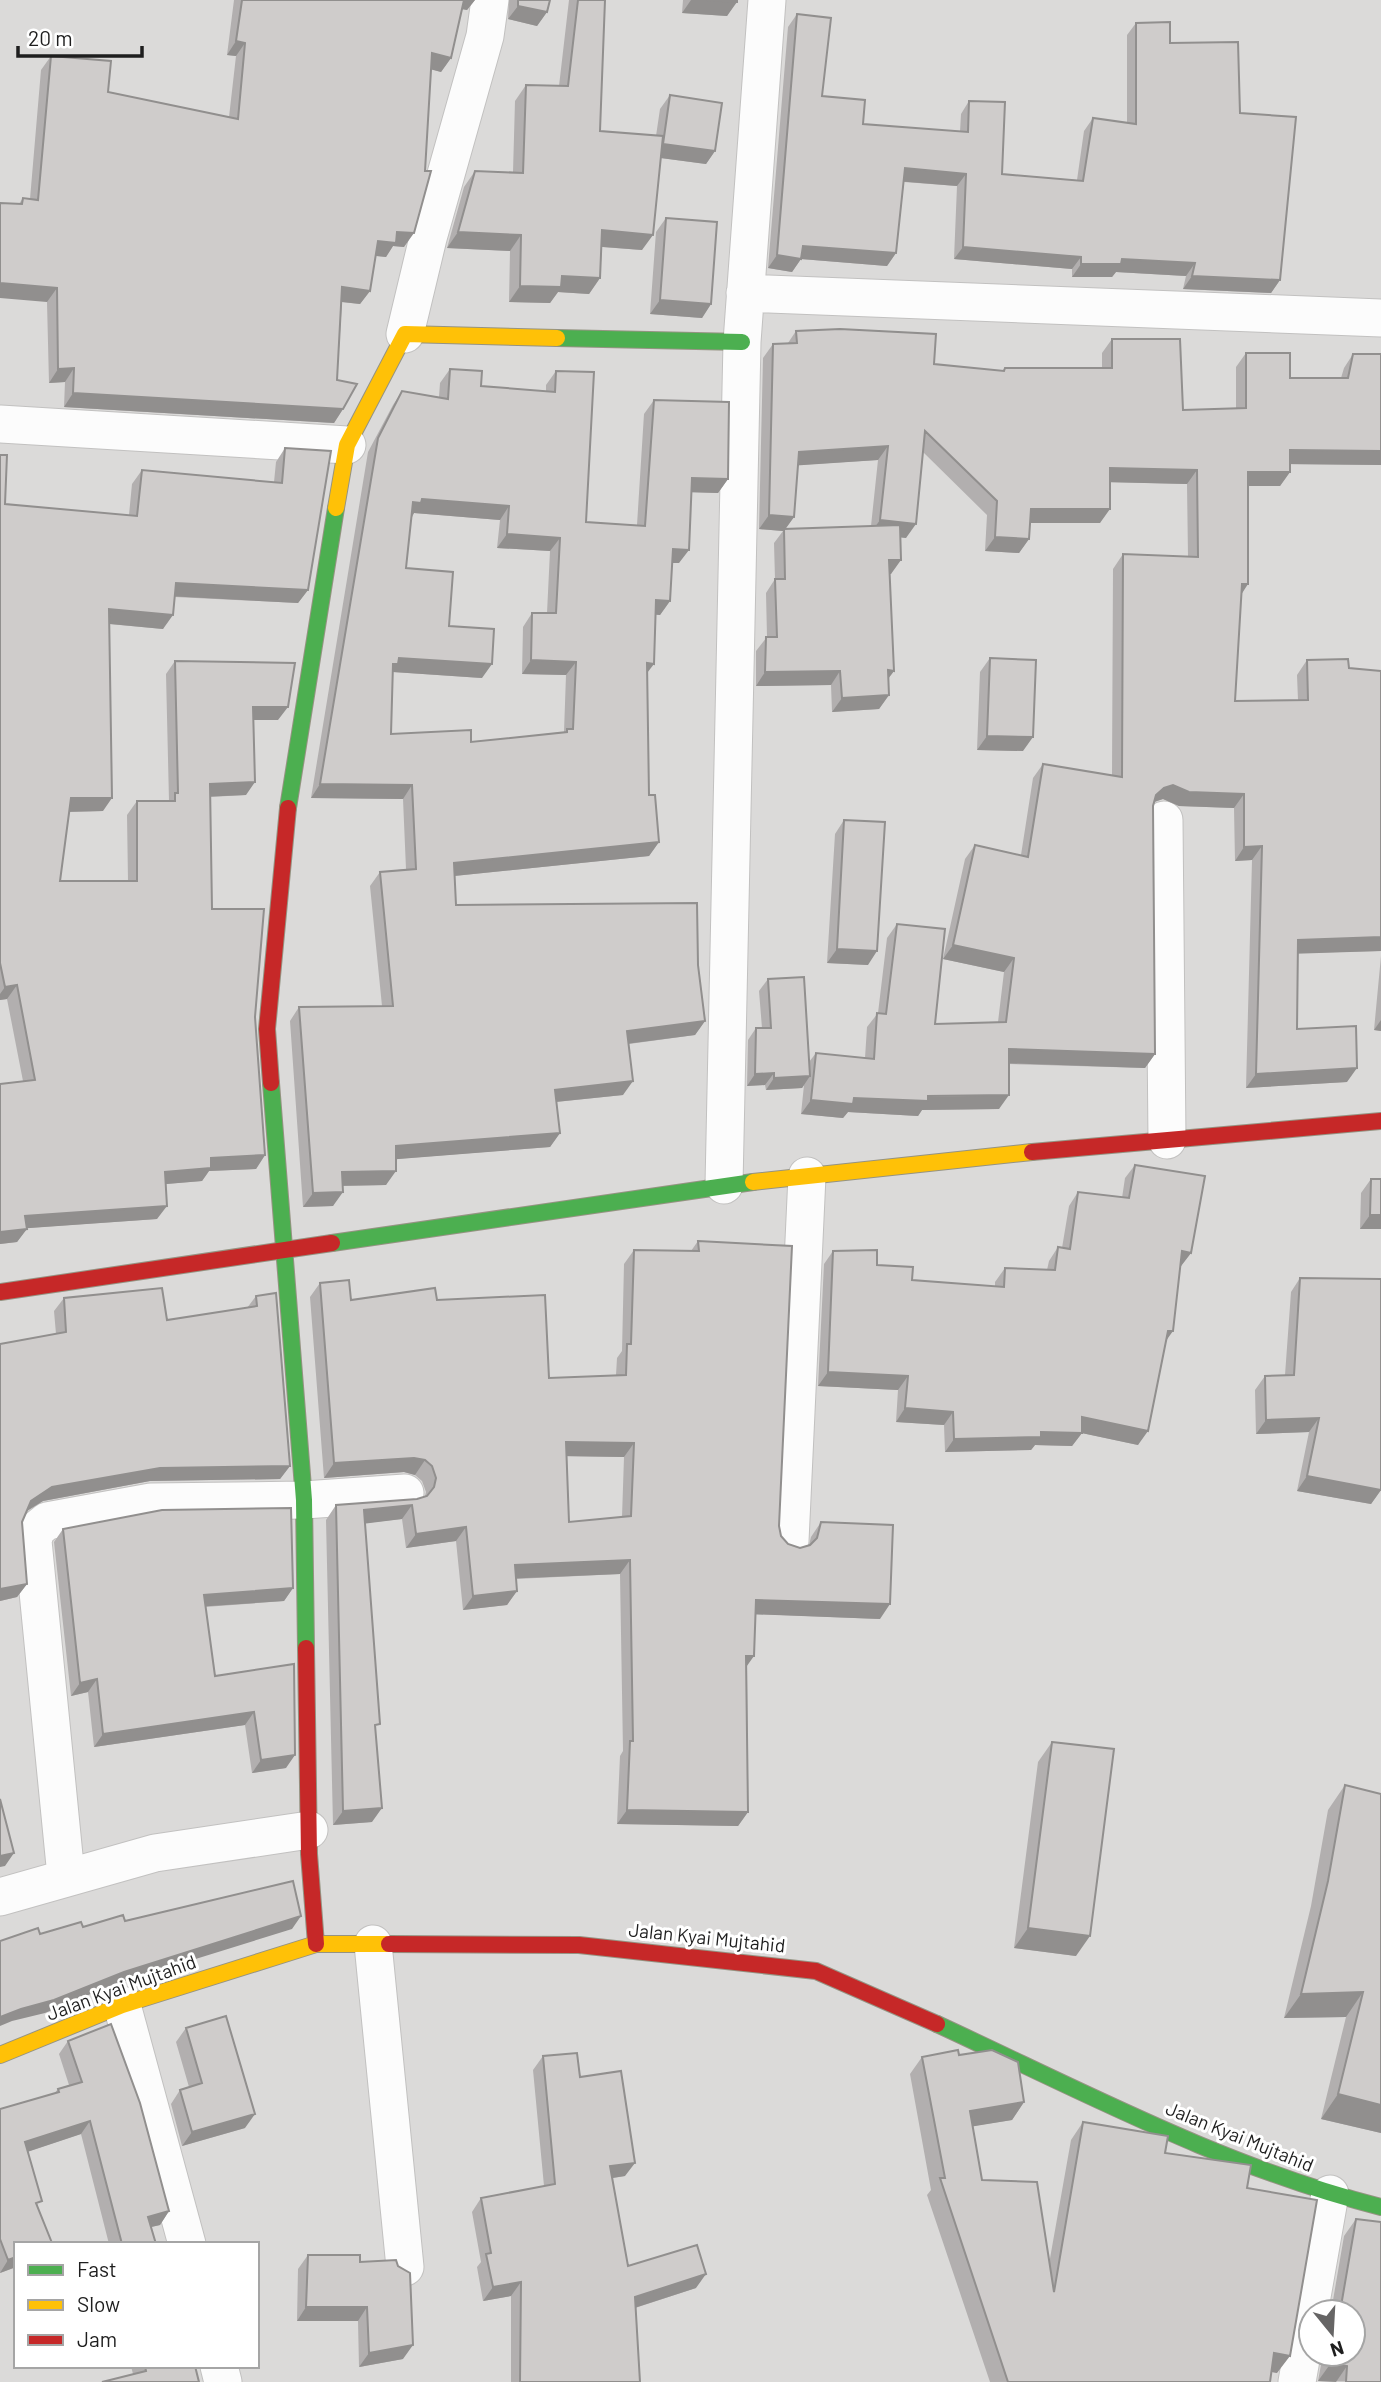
<svg xmlns="http://www.w3.org/2000/svg" width="1381" height="2382" font-family="Barlow,sans-serif">
  <rect width="100%" height="100%" fill="#eceae8"/>
  <path fill="#dbdad9" fill-rule="evenodd" d="M0,0H1381V2382H0ZM16,2244H257V2366H16ZM1311,2312H1353V2354H1311Z"/>
  <g fill="none" stroke-linecap="round" stroke-linejoin="round">
    <defs>
      <path id="street" d="M745,293L1381,318
        M405,334L428,238L485,36L490,0
        M0,424L347,445
        M1164,820L1167,1140
        M724,1185L742,342L767,0
        M790,1541L807,1176
        M66,1876L33,1541L36,1530L47,1521L151,1502L304,1500L405,1493
        M0,1897L155,1853L309,1830
        M373,1944L405,2267
        M122,2005L187,2244
        M219,2366L223,2382
        M1297,2382L1330,2194"/>
      <path id="fast" d="M557,338L742,342
        M288,808L336,508
        M271,1083L304,1500L306,1648
        M332,1243L753,1182
        M937,2024C1082,2091 1226,2168 1381,2207"/>
      <path id="slow" d="M336,508L347,445L405,334L557,338
        M753,1182L1032,1152
        M0,2055L122,2005L316,1944H389"/>
      <path id="jam" d="M271,1083L267,1029L288,808
        M1032,1152L1381,1121
        M0,1292L332,1243
        M306,1648L309,1854L316,1944
        M389,1944L579,1945L816,1971L937,2024"/>
    </defs>
    <use href="#street" stroke="#c2c1c0" stroke-width="39"/>
    <use href="#fast" stroke="#959382" stroke-width="18"/>
    <use href="#slow" stroke="#959382" stroke-width="18"/>
    <use href="#jam" stroke="#959382" stroke-width="18"/>
    <use href="#street" stroke="#fcfcfc" stroke-width="37"/>
    <use href="#fast" stroke="#4caf50" stroke-width="16"/>
    <use href="#slow" stroke="#ffc107" stroke-width="16"/>
    <use href="#jam" stroke="#c62828" stroke-width="16"/>
  </g>
  <path fill="#b2afaf" fill-rule="evenodd" d="M234,0H475L467,10L462,9L451,58L441,72L431,69L404,247L393,246L386,257L376,256L370,291L360,304L342,302L337,380L343,409L334,423L64,407L65,382L49,383L47,302L19,204L23,198L30,199L41,70L51,56L108,92L229,117L236,56L227,55Z
    M509,0H550L547,12L537,26L508,19Z
    M569,0H605L600,131L656,136L660,109L670,95L715,151L706,164L661,158L642,250L602,247L600,278L589,294L558,292L550,303L509,302L510,251L447,248L464,187L475,171L513,172L515,101L526,85L559,86Z
    M683,0H737L727,16L682,13Z
    M797,14L822,96L863,124L960,132L961,114L969,101L1002,174L1077,180L1084,131L1093,118L1127,123V35L1136,23L1170,43L1240,113L1280,280L1271,293L1183,289L1186,276L1116,272L1112,277H1072V269L954,259L957,186L904,182L896,253L887,266L801,259L792,272L768,268L788,27Z
    M666,218L711,304L702,318L650,314L656,232Z
    M796,331L934,364L1002,371L1005,368H1102V353L1112,339L1183,410L1236,408V367L1246,353L1290,378H1341L1344,368L1353,354H1381V465L1290,464V472L1280,486H1248L1235,701L1298,700L1297,675L1307,660L1349,668L1381,671V951L1298,953L1297,1029L1347,1082L1246,1088L1252,860L1235,861L1234,808L1179,806L1163,799L1154,802L1153,806L1155,1054L1145,1068L1009,1064L999,1109L922,1110L918,1116L848,1112L843,1118L801,1114L804,1085L802,1088L766,1090L765,1085L747,1086L748,1040L756,1028H762L759,991L768,979L809,1062L816,1053L865,1058L867,1027L878,1013L887,938L897,924L935,1024L998,1022L1004,972L943,959L965,859L975,845L1021,855L1033,778L1043,764L1112,775L1113,569L1123,554L1188,557L1187,484L1110,482L1100,523H1030L1029,539L1019,553L985,551L987,515L923,452L906,538L900,537L891,574H889L894,671L888,679L889,695L879,709L832,712L831,685L756,686V651L767,637L766,593L775,579L774,543L783,531L759,529L763,358L773,344L788,343ZM878,460L871,526L785,529L794,517L798,465Z
    M450,369L481,386L546,391V385L556,371L586,522L637,525L644,414L654,400L728,479L718,493L691,492L679,563H672L670,601L660,615L655,614L647,673L649,795L659,842L649,856L454,876L456,905L698,965L705,1021L695,1035L629,1044L623,1095L556,1102L560,1133L550,1147L396,1159L386,1185L342,1186L333,1206L303,1207L290,1021L299,1007L382,1006L370,886L380,872L406,869L403,799L311,798L368,452L393,405L402,391L439,397L440,383ZM414,513L500,520L497,548L550,551L547,613H532L523,627L522,674L566,675L564,732L471,742L391,734L393,672L482,678L449,626L406,568L411,517Z
    M285,448L308,590L298,603L175,597L163,629L109,624L103,811L69,812L60,881H128L127,815L137,801H169L166,674L175,661L278,720H253L246,795L210,797L212,909L255,1017L265,1155L256,1169L209,1171L202,1181L165,1184L157,1219L27,1228L17,1242L0,1244V1084L23,1081L7,999L0,1000V455L5,504L129,515L132,484L142,470L274,482L276,462Z
    M990,658L1023,751L977,750L980,672Z
    M844,820L868,965L827,963L835,834Z
    M1381,956V1031L1374,1030Z
    M1135,1165L1191,1253L1181,1266H1180L1166,1341L1138,1445L1082,1433L1072,1446L1035,1445L1031,1450L945,1452L944,1425L896,1422L898,1390L818,1386L824,1264L833,1251L877,1265L912,1280L995,1287V1282L1005,1268L1047,1270L1049,1261L1058,1247L1062,1248L1069,1206L1078,1192L1122,1198L1125,1178Z
    M1371,1179H1381V1229H1360L1361,1193Z
    M698,1241L781,1536L788,1544L800,1548L809,1545L811,1537L821,1522L880,1619L755,1614L747,1666L748,1812L738,1826L617,1824L620,1756L623,1751L620,1574L516,1579L517,1591L507,1605L463,1610L456,1541L406,1548L402,1519L365,1523L375,1731L372,1822L333,1825L326,1520L336,1505L417,1499L425,1496L426,1492L422,1481L415,1475L404,1472L324,1478L310,1297L320,1283L351,1300H437L549,1378L616,1375L617,1358L622,1351L624,1264L634,1250L691,1251ZM567,1456L624,1457L622,1517L569,1522Z
    M1300,1278L1381,1490L1371,1504L1297,1491L1309,1432L1256,1434L1255,1390L1265,1376L1285,1375L1291,1292Z
    M256,1296L290,1466L280,1479L150,1481L43,1501L27,1511L22,1522L27,1584L17,1597L0,1601V1344L56,1334L54,1311L64,1298L167,1320L247,1308Z
    M63,1529L293,1588L284,1601L205,1607L215,1676L294,1664L286,1768L252,1773L245,1725L94,1747L88,1692L71,1696L54,1542Z
    M1052,1742L1076,1956L1014,1948L1038,1762Z
    M1345,1785L1381,1794V2133L1321,2119L1346,2017L1284,2018L1311,1906L1328,1810Z
    M186,2028L245,2128L182,2146L171,2104L180,2090L189,2087L176,2042Z
    M68,2041L169,2211L160,2225L151,2227L156,2244H109L81,2134L27,2152L38,2207L16,2244V2267L0,2273V2109L54,2094L58,2089L69,2085L59,2054Z
    M959,2055L1024,2102L1012,2120L973,2126L982,2180L1049,2264L1071,2140L1083,2122L1165,2153L1247,2188L1277,2373L1271,2372L1270,2382H990L927,2195L931,2190L910,2074L922,2057Z
    M543,2056L580,2077L625,2176L612,2178L628,2266L696,2288L635,2308L640,2382H511V2296L483,2301L477,2267L481,2262L472,2212L481,2198L544,2186L533,2070Z
    M1356,2219L1381,2382L1318,2381L1323,2354H1353V2312H1331L1344,2236Z
    M308,2255L398,2266L403,2359L359,2367L358,2321H297L298,2269Z
    M131,2366H195L133,2374Z"/>
  <path fill="#918f8e" d="M461,0H475L467,10L456,8Z
    M691,0H707L737,2L727,16L682,13Z
    M518,6L547,12L537,26L508,19Z
    M236,41L245,43L236,56L227,55Z
    M432,53L451,58L441,72L422,67Z
    M663,144L715,151L706,164L653,157Z
    M905,168L966,174L957,186L896,181Z
    M602,230L653,235L642,250L591,246Z
    M397,232L414,233L404,247L393,246L386,257L368,255L378,241Z
    M458,232L521,235L510,251L447,248Z
    M803,246L896,253L887,266L801,259L792,272L768,268L777,255Z
    M963,247L1081,257L1072,269L954,259Z
    M1122,259L1195,263L1186,276L1116,272L1112,277H1072L1081,264Z
    M562,276L600,278L589,294L558,292L550,303L509,302L520,286Z
    M1192,276L1280,280L1271,293L1183,289Z
    M0,283L57,288L47,302L0,298Z
    M342,287L370,291L360,304L333,301Z
    M660,300L711,304L702,318L650,314Z
    M74,368L65,382L49,383L58,369Z
    M73,393L343,409L334,423L64,407Z
    M888,446L878,460L789,466L799,452Z
    M1290,450L1381,451V465L1280,464Z
    M1110,468L1197,470L1187,484L1101,482Z
    M1248,472H1290L1280,486H1238Z
    M692,478L728,479L718,493L682,492Z
    M422,499L509,506L500,520L414,513L412,517L413,502Z
    M1031,509H1110L1100,523H1021Z
    M769,515L794,517L784,531V529L783,531L759,529Z
    M880,520L916,524L906,538L870,534Z
    M507,534L560,538L550,551L497,548Z
    M995,537L1029,539L1019,553L985,551Z
    M673,549L689,550L679,563H663Z
    M889,560H901L891,574H879Z
    M176,583L308,590L298,603L167,596Z
    M1242,584H1248L1239,598Z
    M656,600L670,601L660,615L646,614Z
    M109,609L173,615L163,629L100,623Z
    M399,658L492,664L482,678L393,672L384,678Z
    M531,660L576,662L566,675L522,674Z
    M647,663L654,664L644,677Z
    M888,670L894,671L884,684Z
    M840,671L831,685L756,686L765,672Z
    M889,695L879,709L832,712L842,698Z
    M253,707H288L278,720H243Z
    M987,736L1033,737L1023,751L977,750Z
    M255,782L246,795L200,797L210,784Z
    M320,784L412,785L403,799L311,798Z
    M1173,785L1244,794L1234,808L1179,806L1163,799L1154,802L1156,795L1164,788Z
    M71,798H112L103,811L62,812Z
    M659,842L649,856L444,877L454,863Z
    M1262,846L1252,860L1235,861L1244,847Z
    M1381,937V951L1288,954L1298,940Z
    M953,945L1014,958L1004,972L943,959Z
    M837,949L877,951L868,965L827,963Z
    M17,985L7,999L0,1000V994L5,987Z
    M1381,1020V1031L1374,1030Z
    M705,1021L695,1035L618,1045L627,1031Z
    M1009,1049L1155,1054L1145,1068L999,1063Z
    M1357,1068L1347,1082L1246,1088L1256,1074Z
    M774,1073L765,1085L747,1086L755,1074Z
    M810,1076L802,1088L766,1090L774,1078Z
    M633,1081L623,1095L545,1103L555,1090Z
    M1009,1095L999,1109L922,1110L918,1116L848,1112L843,1118L801,1114L811,1100Z
    M560,1133L550,1147L386,1160L396,1146Z
    M265,1155L256,1169L209,1171L202,1181L155,1185L165,1172L211,1158Z
    M396,1171L386,1185L332,1186L342,1172Z
    M343,1192L333,1206L303,1207L313,1193Z
    M167,1206L157,1219L16,1229L25,1216Z
    M1370,1215H1381V1229H1360Z
    M27,1229L17,1242L0,1244V1232Z
    M1182,1251L1191,1253L1181,1266L1172,1265Z
    M1168,1331H1173L1163,1345Z
    M828,1372L908,1376L898,1390L818,1386Z
    M905,1408L953,1412L944,1425L896,1422Z
    M1082,1417L1148,1431L1138,1445L1072,1431Z
    M1319,1418L1309,1432L1256,1434L1266,1420Z
    M1041,1432L1082,1433L1072,1446L1035,1445L1031,1450L945,1452L954,1439Z
    M566,1442L634,1443L624,1457L556,1456Z
    M414,1458L425,1460L415,1475L404,1472L324,1478L334,1463Z
    M290,1466L280,1479L150,1481L43,1501L22,1514L31,1501L52,1487L160,1468Z
    M1307,1476L1381,1490L1371,1504L1297,1491Z
    M412,1505L402,1519L354,1525L364,1510Z
    M466,1527L456,1541L406,1548L416,1534Z
    M630,1560L620,1574L505,1579L515,1565Z
    M27,1584L17,1597L0,1601V1589Z
    M293,1588L284,1601L195,1607L204,1595Z
    M517,1591L507,1605L463,1610L473,1596Z
    M756,1600L890,1604L880,1619L746,1614Z
    M746,1656H754L744,1670Z
    M97,1679L88,1692L71,1696L80,1683Z
    M254,1712L245,1725L94,1747L103,1734Z
    M295,1755L286,1768L252,1773L261,1760Z
    M382,1808L372,1822L333,1825L343,1811Z
    M627,1810L748,1812L738,1826L617,1824Z
    M14,1853L5,1866L0,1867V1856Z
    M301,1916L292,1929L115,1984L45,2013L12,2021L0,2026V2017L124,1972Z
    M1028,1928L1090,1936L1076,1956L1014,1948Z
    M1363,1992L1346,2017L1284,2018L1301,1994Z
    M1338,2094L1381,2105V2133L1321,2119Z
    M1024,2102L1012,2120L957,2129L970,2111Z
    M255,2114L245,2128L182,2146L192,2132Z
    M90,2121L81,2134L15,2156L25,2142Z
    M635,2163L625,2176L600,2180L610,2166Z
    M169,2211L160,2225L138,2230L148,2217Z
    M16,2257V2267L0,2273L8,2260Z
    M706,2274L696,2288L625,2311L635,2297Z
    M521,2282L511,2296L483,2301L493,2287Z
    M306,2307H367L358,2321H297Z
    M413,2345L403,2359L359,2367L369,2353Z
    M1274,2353L1290,2356L1277,2373L1262,2370Z
    M1331,2363L1347,2366L1336,2382L1318,2381Z"/>
  <path fill="#cfcccb" stroke="#918f8e" stroke-width="2" fill-rule="evenodd" d="M242,0H464L451,58L432,53L425,171H431L414,233L397,232L396,243L378,241L370,291L342,287L337,380L357,384L343,409L73,393L74,368L58,369L57,288L0,283V203L22,204L23,198L38,200L51,56L111,61L108,92L238,119L245,43L236,41Z
    M518,0H550L547,12L518,6Z
    M578,0H605L600,131L663,136L653,235L602,230L600,278L562,276L561,287L520,286L521,235L458,232L475,171L523,173L526,85L568,86Z
    M707,0H737V2Z
    M797,14L831,18L822,96L865,100L863,124L968,132L969,101L1005,102L1002,174L1083,181L1093,118L1136,124V23L1170,22V43L1238,42L1240,113L1296,117L1280,280L1192,276L1195,263L1122,259L1121,264H1081V257L963,247L966,174L905,168L896,253L803,246L801,259L777,255Z
    M670,95L722,103L715,151L663,144Z
    M666,218L717,222L711,304L660,300Z
    M840,329L936,334L934,364L1004,371L1005,368H1112V339H1180L1183,410L1246,408V353H1290V378H1348L1353,354H1381V451L1290,450V472H1248V584H1242L1235,701L1308,700L1307,660L1348,659L1349,668L1381,671V937L1298,940L1297,1029L1356,1026L1357,1068L1256,1074L1262,846L1244,847V794L1189,792L1173,785L1164,788L1156,795L1153,806L1155,1054L1009,1049V1095L928,1096V1101L854,1098L853,1104L811,1100L816,1053L874,1059L877,1013L886,1014L897,924L945,929L935,1024L1006,1022L1014,958L953,945L975,845L1028,857L1043,764L1122,777L1123,554L1198,557L1197,470L1110,468V509H1031L1029,539L995,537L997,501L925,431L916,524L880,520L888,446L799,452L794,517L769,515L773,344L797,343L796,331Z
    M450,369L482,371L481,386L555,392L556,371L594,372L586,522L645,526L654,400L729,402L728,479L692,478L689,550L673,549L670,601L656,600L654,664L647,663L649,795H655L659,842L454,863L456,905L697,903L698,965L705,1021L627,1031L633,1081L555,1090L560,1133L396,1146V1171L342,1172L343,1192L313,1193L299,1007L393,1006L380,872L416,869L412,785L320,784L378,438L402,391L448,399ZM422,499L509,506L507,534L560,538L556,613H532L531,660L576,662L573,729H567V732L471,742V730L391,734L393,664H398L399,658L492,664L494,629L449,626L453,572L406,568L413,502L421,503Z
    M285,448L331,451L308,590L176,583L173,615L109,609L112,798H71L60,881H137V801H175V793H178L175,661L295,663L288,707H253L255,782L210,784L212,909H264L255,1017L265,1155L211,1158V1168L165,1172L167,1206L25,1216L27,1229L0,1232V1084L35,1080L17,985L5,987L0,963V455H7L5,504L137,516L142,470L282,483Z
    M900,525L901,560H889L894,671L888,670L889,695L842,698L840,671L765,672L766,637H777L775,579H785L784,529Z
    M990,658L1036,660L1033,737L987,736Z
    M844,820L885,822L877,951L837,949Z
    M804,977L810,1076L774,1078V1073L755,1074L756,1028H771L768,979Z
    M1135,1165L1205,1176L1191,1253L1182,1251L1173,1331H1168L1148,1431L1082,1417V1433L1041,1432V1437L954,1439L953,1412L905,1408L908,1376L828,1372L833,1251L877,1250V1265L913,1267L912,1280L1004,1287L1005,1268L1055,1270L1058,1247L1070,1249L1078,1192L1129,1198Z
    M1371,1179H1381V1215H1370Z
    M698,1241L792,1246L779,1526L781,1536L788,1544L800,1548L810,1545L817,1538L821,1522L893,1525L890,1604L756,1600L754,1656H746L748,1812L627,1810L630,1741H633L630,1560L515,1565L517,1591L473,1596L466,1527L416,1534L412,1505L364,1510L380,1724L375,1725L382,1808L343,1811L336,1505L417,1499L427,1496L434,1487L436,1478L432,1466L425,1460L414,1458L334,1463L320,1283L349,1280L351,1300L435,1288L437,1300L545,1295L549,1378L626,1375L627,1344H631L634,1250L699,1251ZM566,1442L634,1443L631,1516L569,1522Z
    M1300,1278L1381,1279V1490L1307,1476L1319,1418L1266,1420L1265,1376L1294,1375Z
    M162,1288L167,1320L257,1306L256,1296L276,1293L290,1466L160,1468L52,1487L31,1501L22,1522L27,1584L0,1589V1344L66,1332L64,1298Z
    M291,1508L293,1588L204,1595L215,1676L294,1664L295,1755L261,1760L254,1712L103,1734L97,1679L80,1683L63,1529L162,1510Z
    M1052,1742L1114,1749L1090,1936L1028,1928Z
    M1345,1785L1381,1794V2105L1338,2094L1363,1992L1301,1994L1328,1881Z
    M0,1799L14,1853L0,1856Z
    M293,1881L301,1916L124,1972L54,2000L21,2009L0,2017V1941L38,1928L40,1934L81,1922L83,1927L123,1915L125,1921Z
    M226,2016L255,2114L192,2132L180,2090L202,2083L186,2028Z
    M111,2024L140,2103L169,2211L148,2217L156,2244H122L90,2121L25,2142L42,2201L36,2203L52,2243L16,2244V2257L8,2260L0,2239V2109L59,2092L58,2089L82,2082L68,2041Z
    M958,2050L959,2055L992,2050L1018,2062L1024,2102L970,2111L982,2180L1037,2182L1054,2292L1083,2122L1168,2136L1165,2153L1251,2165L1247,2188L1317,2200L1290,2356L1274,2353L1270,2382H1008L940,2178H945L922,2057Z
    M577,2053L580,2077L621,2071L635,2163L610,2166L628,2266L697,2245L706,2274L635,2297L640,2382H520L521,2282L493,2287L486,2254L491,2253L481,2198L555,2184L543,2056Z
    M1356,2219L1381,2222V2382H1346L1347,2366L1331,2363L1333,2354H1353V2312H1340Z
    M308,2255H360V2262L396,2260L398,2266L410,2273L413,2345L369,2353L367,2307H306Z
    M145,2366H195L199,2382H102L146,2371Z"/>
  <g text-anchor="middle" dominant-baseline="central" stroke-width="6" stroke-linejoin="round" paint-order="stroke">
    <g font-size="19" fill="#1e1e1e" stroke="#fff">
      <text transform="translate(707 1937) rotate(6)">Jalan Kyai Mujtahid</text>
      <text transform="translate(121 1987) rotate(-20)">Jalan Kyai Mujtahid</text>
      <text transform="translate(1240 2136) rotate(22)">Jalan Kyai Mujtahid</text>
    </g>
  </g>
  <rect x="14" y="2242" width="245" height="126" fill="#ffffff" stroke="#a5a5a5" stroke-width="2"/>
  <rect x="28" y="2265" width="35" height="10" fill="#4caf50" stroke="#a5a5a5" stroke-width="2"/>
  <text x="77" y="2277" font-size="21" fill="#1e1e1e">Fast</text>
  <rect x="28" y="2300" width="35" height="10" fill="#ffc107" stroke="#a5a5a5" stroke-width="2"/>
  <text x="77" y="2312" font-size="21" fill="#1e1e1e">Slow</text>
  <rect x="28" y="2335" width="35" height="10" fill="#c62828" stroke="#a5a5a5" stroke-width="2"/>
  <text x="77" y="2347" font-size="21" fill="#1e1e1e">Jam</text>
  <g transform="translate(1332 2333) rotate(162)"><circle r="33" fill="#ffffff" stroke="#a5a5a5" stroke-width="2"/>
  <path d="M0-5L12 26L0 18L-12 26Z" fill="#666565"/>
  <text y="-10" font-size="19" font-weight="bold" text-anchor="middle" fill="#1e1e1e">N</text>
  </g>
  <path d="M18 46v10h124v-10" fill="none" stroke="#1e1e1e" stroke-width="3.5"/>
  <text x="28" y="46" font-size="21" fill="#1e1e1e" stroke="#ffffff" stroke-width="5" paint-order="stroke">20 m</text>
</svg>
